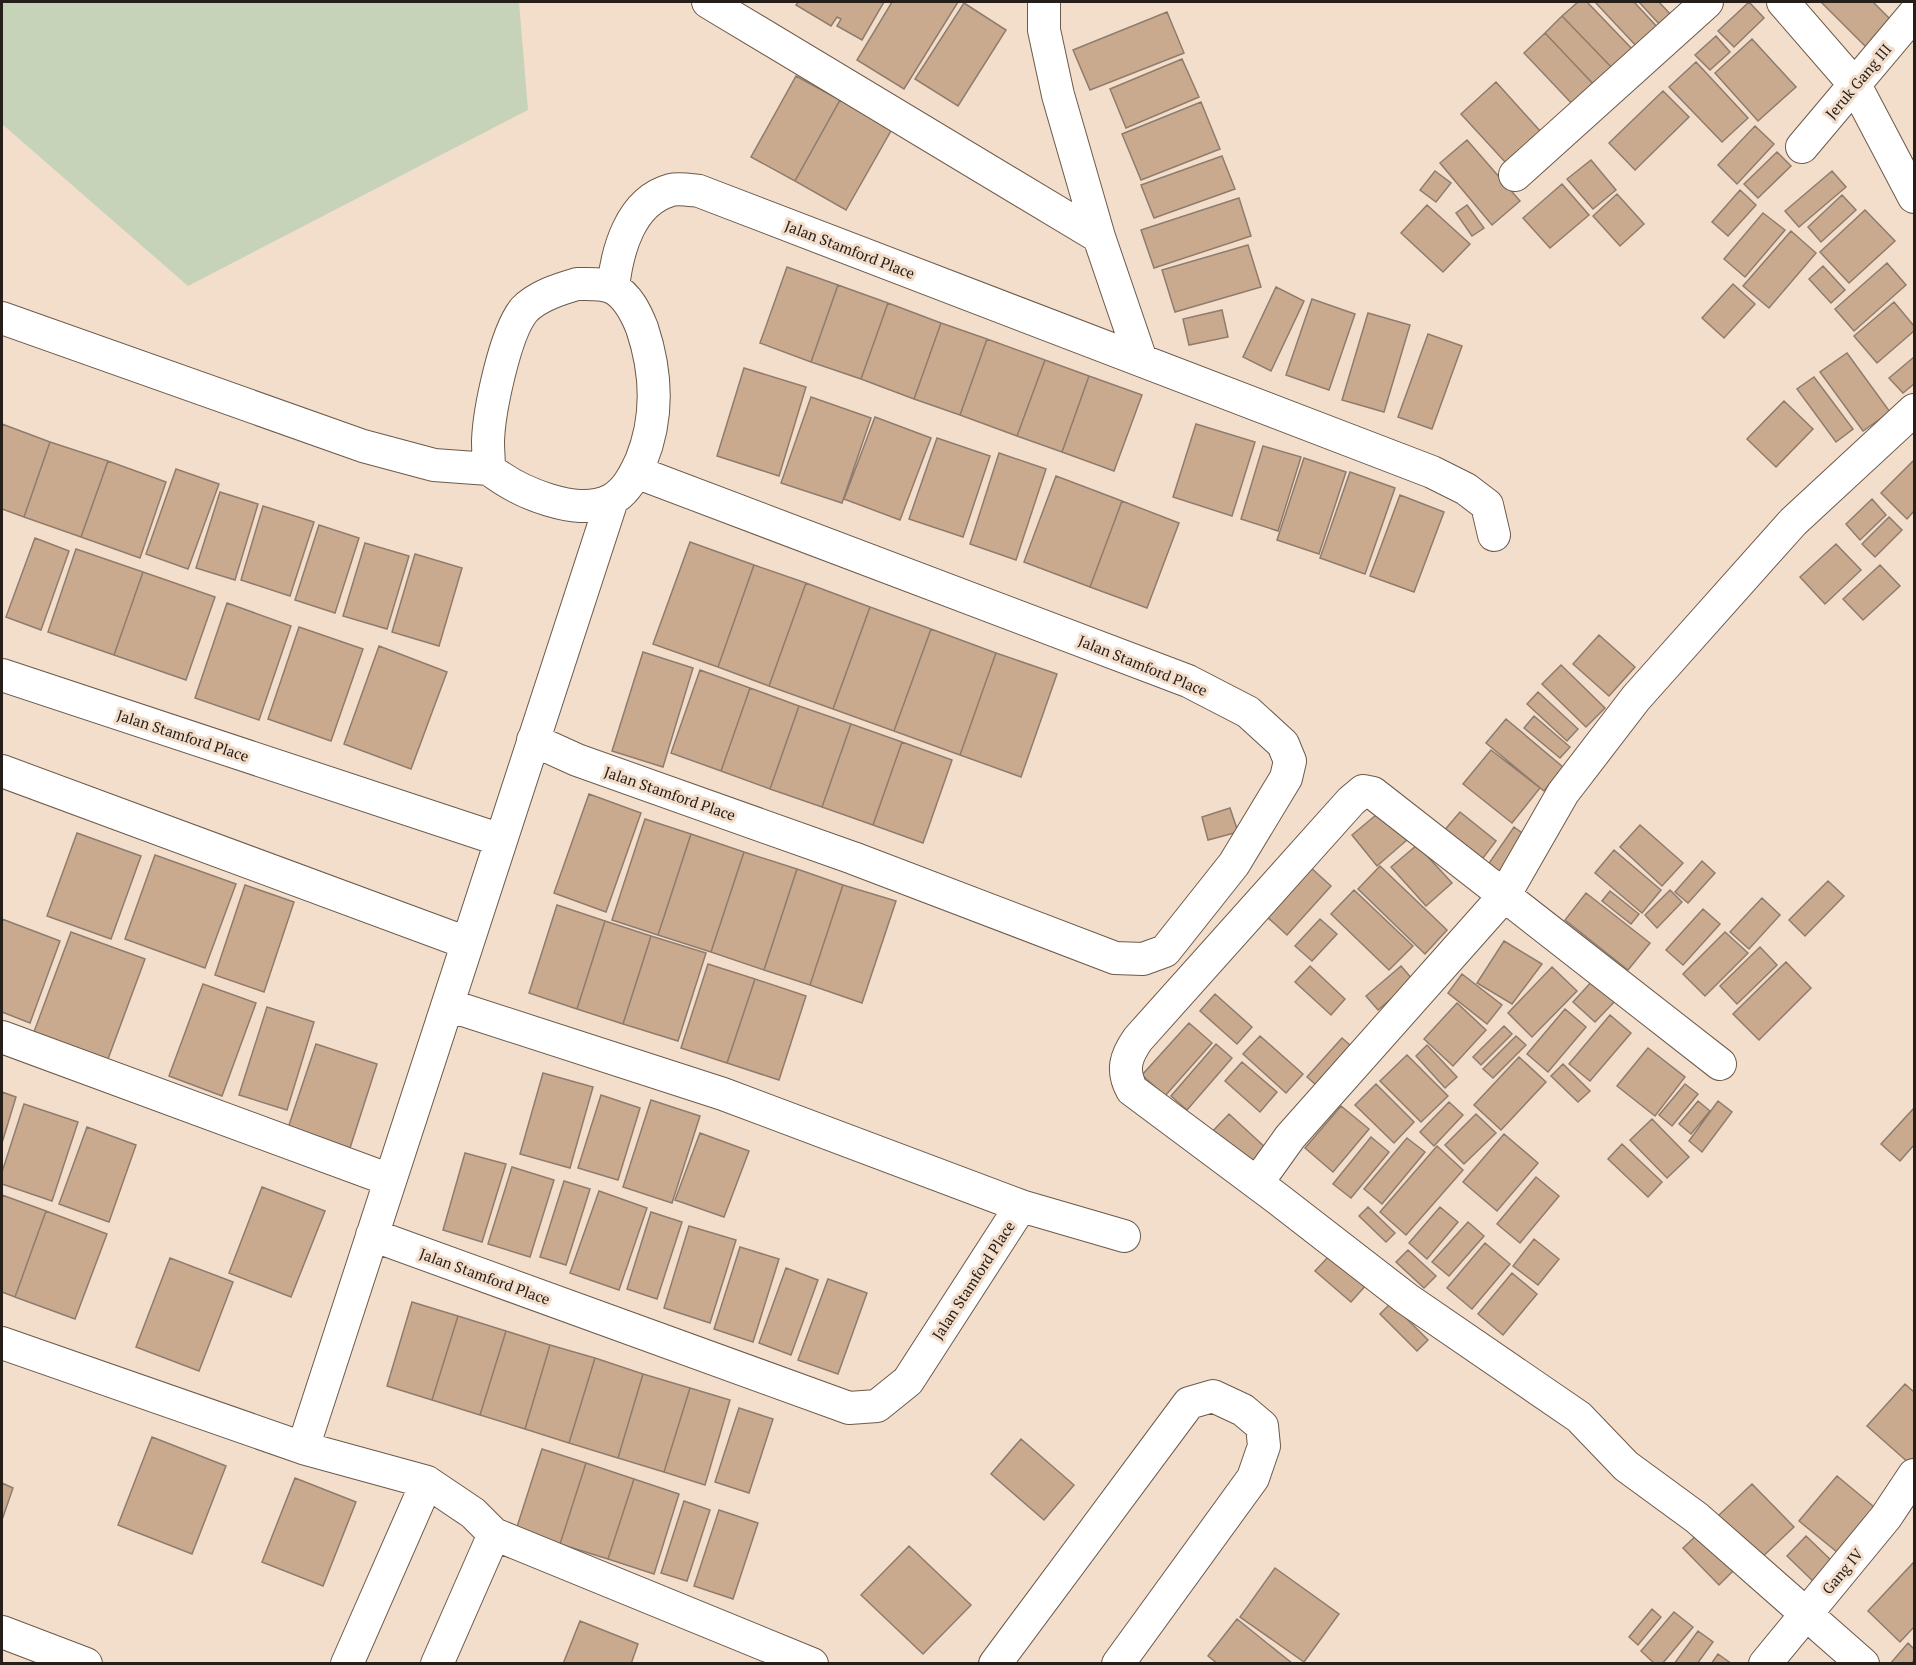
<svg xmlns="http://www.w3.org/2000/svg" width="1916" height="1665" font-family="'PT Serif',serif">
  <rect width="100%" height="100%" fill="#f3decc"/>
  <path fill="#c6d3b8" d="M2,2H519L528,110L188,286L2,124Z"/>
  <path fill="#caaa8f" stroke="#8f7c6c" stroke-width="1.5" d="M798,2H884L862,40L837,26L841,19L837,17L831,26L796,5Z
    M892,2H958L904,89L857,60Z
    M1578,2H1587L1635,52L1615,71L1562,16Z
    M1595,2H1634L1660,30L1639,49Z
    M1639,2H1659L1671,15L1660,25Z
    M1749,2L1764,18L1734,47L1718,31Z
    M1821,2H1873L1892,21L1866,47Z
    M964,3L1006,30L958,106L915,79Z
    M1167,12L1184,53L1090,90L1073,50Z
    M1562,16L1615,71L1597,88L1545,33Z
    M1545,33L1597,88L1576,108L1524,53Z
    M1716,36L1730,52L1710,70L1695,55Z
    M1752,39L1796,87L1758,121L1715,73Z
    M1182,59L1199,97L1126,128L1110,89Z
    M1696,62L1748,118L1722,142L1669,87Z
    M796,76L840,100L795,181L751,157Z
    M1496,82L1541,132L1506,163L1461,114Z
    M1663,91L1689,117L1635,170L1609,143Z
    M840,100L892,129L846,210L795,181Z
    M1201,102L1220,149L1141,180L1122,134Z
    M1755,126L1774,144L1737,184L1718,165Z
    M1467,140L1520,201L1492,225L1440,163Z
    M1777,152L1791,166L1758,198L1744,184Z
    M1222,156L1235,189L1154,218L1141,185Z
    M1591,160L1616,190L1593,209L1567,179Z
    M1435,171L1451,183L1436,202L1420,190Z
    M1832,171L1846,187L1799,227L1785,211Z
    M1562,184L1589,215L1550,248L1523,218Z
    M1740,190L1756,205L1728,236L1712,222Z
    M1617,194L1644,224L1620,246L1593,216Z
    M1842,195L1856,210L1821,242L1808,227Z
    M1239,198L1251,236L1154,268L1141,230Z
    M1427,205L1470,244L1443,272L1401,233Z
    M1467,205L1484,228L1472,236L1456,213Z
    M1865,210L1895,241L1849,283L1820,252Z
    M1763,213L1785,230L1745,277L1724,259Z
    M1791,231L1816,253L1769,308L1743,286Z
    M1248,245L1261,287L1175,312L1162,270Z
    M1887,263L1906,285L1854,331L1835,309Z
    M1823,266L1845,290L1831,303L1809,279Z
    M787,267L838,285L811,362L760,343Z
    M1733,284L1755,304L1724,338L1702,318Z
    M838,285L888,303L861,379L811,362Z
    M1276,287L1304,301L1271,371L1243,357Z
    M1312,299L1355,314L1329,390L1286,375Z
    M1894,302L1914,326V331L1877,363L1854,336Z
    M888,303L941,323L914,399L861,379Z
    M1222,310L1228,337L1189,345L1183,319Z
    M1368,313L1410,325L1384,412L1342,400Z
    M941,323L987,339L960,415L914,399Z
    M1428,334L1462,346L1432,429L1398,417Z
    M987,339L1045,360L1017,436L960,415Z
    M1847,353L1890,412L1863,431L1820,372Z
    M1914,357V384L1903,393L1889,378Z
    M1045,360L1089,376L1062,452L1017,436Z
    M744,368L806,387L779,476L717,456Z
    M1089,376L1142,395L1114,471L1062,452Z
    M1814,377L1853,429L1836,442L1797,389Z
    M811,397L871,418L842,503L781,483Z
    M1784,401L1813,429L1776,467L1747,439Z
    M875,417L931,438L900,520L844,499Z
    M2,424L50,442L24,517L2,509Z
    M1196,424L1255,442L1232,516L1173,497Z
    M937,438L990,456L963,537L909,519Z
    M50,442L108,461L81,537L24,517Z
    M1263,446L1301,457L1278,531L1241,519Z
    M999,453L1046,469L1016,560L970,544Z
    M1304,458L1346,472L1319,554L1277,540Z
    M1914,460V511L1907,519L1881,493Z
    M108,461L166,482L140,558L81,537Z
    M176,469L219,484L188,569L146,554Z
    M1350,472L1395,488L1365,574L1320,558Z
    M1056,476L1122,501L1090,587L1024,562Z
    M220,492L258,504L235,580L196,568Z
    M1400,495L1444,512L1414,592L1370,576Z
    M1872,499L1886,515L1860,540L1846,524Z
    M1122,501L1179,523L1147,608L1090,587Z
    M263,506L314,522L290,596L241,580Z
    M1889,517L1902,530L1875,557L1862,544Z
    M319,525L359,538L335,613L295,600Z
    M35,538L69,551L41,630L6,617Z
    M690,542L754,565L718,667L653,644Z
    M365,543L409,556L387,629L343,616Z
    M1836,544L1861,570L1825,604L1800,577Z
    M76,549L143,572L114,655L48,632Z
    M415,554L462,568L439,646L392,632Z
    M754,565L806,583L769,686L718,667Z
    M1880,565L1900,586L1863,620L1843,599Z
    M143,572L215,597L186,680L114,655Z
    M806,583L870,607L833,709L769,686Z
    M227,603L291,626L259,720L195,698Z
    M870,607L931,629L894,731L833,709Z
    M299,627L363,649L331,741L268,719Z
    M931,629L996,653L960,755L894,731Z
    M1599,635L1635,667L1609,696L1573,664Z
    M379,646L447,672L411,769L344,744Z
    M643,652L693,668L663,767L612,751Z
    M996,653L1057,674L1021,777L960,755Z
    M1561,665L1605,708L1586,727L1542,684Z
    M700,670L750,688L721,771L671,753Z
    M750,688L799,706L770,789L721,771Z
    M1538,692L1578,729L1567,741L1527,704Z
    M799,706L851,724L822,807L770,789Z
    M1534,716L1570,747L1560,758L1524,728Z
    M1506,719L1563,767L1544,791L1486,743Z
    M851,724L902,742L873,825L822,807Z
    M902,742L952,760L923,843L873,825Z
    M1491,750L1540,788L1512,823L1463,784Z
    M589,794L641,813L606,912L554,893Z
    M1230,808L1238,832L1208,840L1202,817Z
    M1382,810L1407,840L1377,866L1352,835Z
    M1460,812L1496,841L1480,862L1443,832Z
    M645,819L691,834L658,935L612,920Z
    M1640,825L1683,863L1662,886L1620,847Z
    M1514,827L1529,838L1500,879L1485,869Z
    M77,833L141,856L111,939L47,916Z
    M691,834L744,852L711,952L658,935Z
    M1417,845L1452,883L1426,906L1391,867Z
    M1614,850L1661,890L1642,913L1595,873Z
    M744,852L797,869L764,970L711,952Z
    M155,855L236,884L205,968L125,939Z
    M1702,861L1715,873L1688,903L1675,892Z
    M1309,866L1331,886L1287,935L1265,915Z
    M1380,866L1447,930L1425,954L1358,889Z
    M797,869L843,885L810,985L764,970Z
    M1828,881L1844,896L1805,936L1789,920Z
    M245,885L294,902L264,992L215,975Z
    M843,885L896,901L862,1003L810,985Z
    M1354,890L1413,946L1389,970L1331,914Z
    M1670,890L1682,902L1657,928L1645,915Z
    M1610,891L1639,914L1631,924L1602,901Z
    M1586,893L1650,943L1628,970L1565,920Z
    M1762,898L1780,915L1749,949L1730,932Z
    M557,905L605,921L577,1009L529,993Z
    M1703,909L1720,924L1683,965L1666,950Z
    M2,919L60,941L30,1023L2,1012Z
    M1320,919L1337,934L1312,961L1295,946Z
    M605,921L651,936L623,1024L577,1009Z
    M71,932L145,959L105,1067L31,1040Z
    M1725,932L1748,953L1705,996L1683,974Z
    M651,936L706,953L678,1041L623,1024Z
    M1504,941L1542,964L1512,1004L1477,983Z
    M1760,947L1777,965L1737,1004L1720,986Z
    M1786,962L1811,988L1759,1040L1733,1014Z
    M708,964L755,979L727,1063L681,1048Z
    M1310,966L1345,999L1331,1015L1295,982Z
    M1401,966L1413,980L1378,1010L1366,996Z
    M1552,967L1577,991L1532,1037L1508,1013Z
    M1462,974L1502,1005L1487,1024L1448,993Z
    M755,979L806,996L779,1080L727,1063Z
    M1594,979L1616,1000L1595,1022L1573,1002Z
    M203,984L256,1003L222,1096L169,1076Z
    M1215,994L1252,1027L1237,1044L1200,1011Z
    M1457,1003L1486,1030L1453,1066L1424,1039Z
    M267,1007L314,1022L287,1110L239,1095Z
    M1565,1009L1586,1027L1548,1072L1527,1054Z
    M1610,1015L1631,1033L1590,1081L1569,1064Z
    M1189,1023L1212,1043L1165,1096L1142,1075Z
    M1504,1026L1512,1034L1481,1065L1473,1057Z
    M1260,1036L1303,1074L1286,1093L1243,1054Z
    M1516,1036L1526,1045L1493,1078L1483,1069Z
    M1342,1038L1357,1051L1322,1090L1307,1077Z
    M316,1044L377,1064L350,1148L288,1128Z
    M1216,1044L1232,1058L1187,1110L1171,1096Z
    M1427,1045L1457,1077L1445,1088L1416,1056Z
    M1648,1048L1685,1077L1655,1116L1617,1086Z
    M1407,1055L1448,1096L1421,1122L1380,1081Z
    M1519,1057L1546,1082L1501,1130L1474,1105Z
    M1242,1062L1277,1092L1260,1112L1225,1081Z
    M1563,1064L1590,1091L1578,1102L1551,1076Z
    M543,1073L593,1087L570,1168L520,1154Z
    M1376,1084L1414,1122L1394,1143L1355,1105Z
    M1685,1084L1698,1094L1672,1126L1659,1115Z
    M2,1092L16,1097L2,1143Z
    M601,1095L640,1108L618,1180L578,1168Z
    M651,1100L700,1116L672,1203L623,1187Z
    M1698,1101L1710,1111L1691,1134L1679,1124Z
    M1718,1101L1732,1112L1702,1152L1689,1141Z
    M1449,1102L1463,1115L1434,1146L1420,1132Z
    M24,1104L78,1122L52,1201L2,1184V1172Z
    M1341,1106L1369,1129L1333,1172L1305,1148Z
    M1914,1108V1145L1900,1161L1881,1144Z
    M1229,1114L1267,1149L1248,1169L1210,1134Z
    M1476,1114L1496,1133L1464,1164L1445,1145Z
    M1652,1119L1689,1157L1667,1178L1630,1140Z
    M87,1127L136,1145L109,1222L59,1204Z
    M700,1133L749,1151L724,1217L675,1200Z
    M1504,1134L1538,1163L1497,1211L1463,1182Z
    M1371,1137L1389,1152L1351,1198L1333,1184Z
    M1407,1138L1425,1152L1382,1204L1364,1189Z
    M1622,1144L1662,1182L1648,1197L1608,1159Z
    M1437,1146L1463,1170L1406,1235L1380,1212Z
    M465,1153L506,1164L482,1242L443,1230Z
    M512,1167L554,1180L530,1257L488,1244Z
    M1536,1177L1559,1196L1520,1243L1497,1224Z
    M564,1181L590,1189L566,1265L540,1257Z
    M262,1187L325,1211L291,1297L229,1273Z
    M599,1191L647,1208L619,1290L570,1273Z
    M2,1195L46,1211L15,1297L2,1292Z
    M1368,1207L1395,1233L1386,1242L1359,1216Z
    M1440,1207L1458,1222L1427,1259L1409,1243Z
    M46,1211L107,1234L75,1319L15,1297Z
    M651,1212L682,1222L657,1299L627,1289Z
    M1468,1222L1484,1236L1449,1276L1432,1262Z
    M689,1226L736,1240L710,1323L664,1308Z
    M1534,1239L1559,1259L1538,1285L1513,1266Z
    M1485,1243L1510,1264L1472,1309L1447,1288Z
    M740,1247L779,1259L753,1342L714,1329Z
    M1408,1250L1436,1276L1424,1288L1396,1262Z
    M1332,1253L1367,1284L1351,1302L1315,1271Z
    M170,1258L233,1282L199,1371L136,1347Z
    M786,1268L818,1280L791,1355L759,1343Z
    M1512,1273L1537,1294L1503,1335L1478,1314Z
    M828,1279L867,1293L838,1374L798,1360Z
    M412,1302L458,1316L432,1400L387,1386Z
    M1391,1303L1428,1340L1417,1351L1380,1314Z
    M458,1316L506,1331L480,1415L432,1400Z
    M506,1331L550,1345L525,1429L480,1415Z
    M550,1345L595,1358L569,1443L525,1429Z
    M595,1358L643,1374L618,1458L569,1443Z
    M643,1374L690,1388L664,1472L618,1458Z
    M1905,1384L1914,1392V1459L1910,1464L1867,1426Z
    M690,1388L730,1400L705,1485L664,1472Z
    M739,1408L773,1419L749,1493L715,1482Z
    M152,1437L226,1466L192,1554L118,1525Z
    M1021,1439L1074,1485L1044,1520L991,1474Z
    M542,1449L586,1463L560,1544L516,1530Z
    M586,1463L634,1479L608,1559L560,1544Z
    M1837,1476L1885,1516L1848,1561L1799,1521Z
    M295,1478L356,1502L323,1586L262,1562Z
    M634,1479L679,1494L654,1574L608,1559Z
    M2,1483L13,1488L2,1520Z
    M1752,1484L1794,1527L1759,1560L1718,1516Z
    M684,1501L710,1510L687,1581L661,1573Z
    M719,1510L758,1523L733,1599L694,1586Z
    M1700,1532L1736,1568L1719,1585L1683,1548Z
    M1806,1536L1836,1565L1817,1585L1787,1556Z
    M909,1546L971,1605L923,1654L861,1595Z
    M1914,1562V1627L1900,1642L1868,1611Z
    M1275,1568L1339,1614L1304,1662L1240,1617Z
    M1652,1609L1661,1617L1638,1645L1629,1637Z
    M1674,1612L1693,1627L1662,1664H1655L1641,1651Z
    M1237,1619L1293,1664H1218L1208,1656Z
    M580,1621L638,1644L631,1664H563Z
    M1698,1631L1713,1642L1697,1664H1674Z
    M1908,1643L1914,1649V1660L1911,1664H1890Z
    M1718,1654L1732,1664H1711Z"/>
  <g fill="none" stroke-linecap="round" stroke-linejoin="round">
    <defs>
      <path id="minor" d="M708,2L1099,237
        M1044,2V30L1058,95L1099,237L1141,360
        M1783,2L1855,85L1914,197
        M1802,147L1914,14
        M1515,175L1707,2
        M577,284C589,284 603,283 613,288C628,296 636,313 642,328C657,373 659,417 641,461C634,476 626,492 611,500C591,510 569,506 549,500C526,493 508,484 489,469C489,460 488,451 488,441C489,411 505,333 524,310C537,296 560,289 577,284Z
        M613,288C617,251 630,201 671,190C679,188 690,190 699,191L1432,472L1466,489L1487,505L1494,535
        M2,318L363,446L434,465L489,469
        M2,675L501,840
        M533,740L577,760L853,858L1115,958L1143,959L1165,951L1234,864L1286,778L1290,761L1283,744L1248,712L1188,681L636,472
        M2,771L467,943
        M2,1037L390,1180
        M1720,1064L1373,793L1363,791L1351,801L1138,1039C1126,1056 1121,1070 1132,1090L1278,1199L1407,1299L1579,1417L1626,1466L1697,1518L1863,1664
        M1257,1183L1290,1137L1504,896L1563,793L1636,698L1793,522L1914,410
        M1021,1206L1124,1236
        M372,1235L849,1408L877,1406L908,1381L1021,1206L723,1094L448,1005
        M2,1343L303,1448L427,1482L473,1513L494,1534L812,1664
        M303,1448L612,500
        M2,1632L86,1664
        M347,1664L427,1482
        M437,1664L494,1534
        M995,1664L1189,1403L1213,1396L1243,1410L1262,1426L1264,1446L1253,1478L1118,1664
        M1765,1664L1886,1517L1914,1475"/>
    </defs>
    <use href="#minor" stroke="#6c5a4b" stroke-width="34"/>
    <use href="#minor" stroke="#fff" stroke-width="32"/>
  </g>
  <g text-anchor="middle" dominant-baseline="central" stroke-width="6" stroke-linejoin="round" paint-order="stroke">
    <g font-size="15" fill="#261e18" stroke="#f3decc">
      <text transform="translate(1858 81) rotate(-50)">Jeruk Gang III</text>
      <text transform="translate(850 249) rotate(21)">Jalan Stamford Place</text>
      <text transform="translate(1143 665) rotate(22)">Jalan Stamford Place</text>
      <text transform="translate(183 735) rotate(18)">Jalan Stamford Place</text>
      <text transform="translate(670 793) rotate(19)">Jalan Stamford Place</text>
      <text transform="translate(485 1276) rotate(20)">Jalan Stamford Place</text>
      <text transform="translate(973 1280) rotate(-57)">Jalan Stamford Place</text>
      <text transform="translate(1842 1571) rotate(-50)">Gang IV</text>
    </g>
  </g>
  <rect width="1916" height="1665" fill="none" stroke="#261e18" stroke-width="6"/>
</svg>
